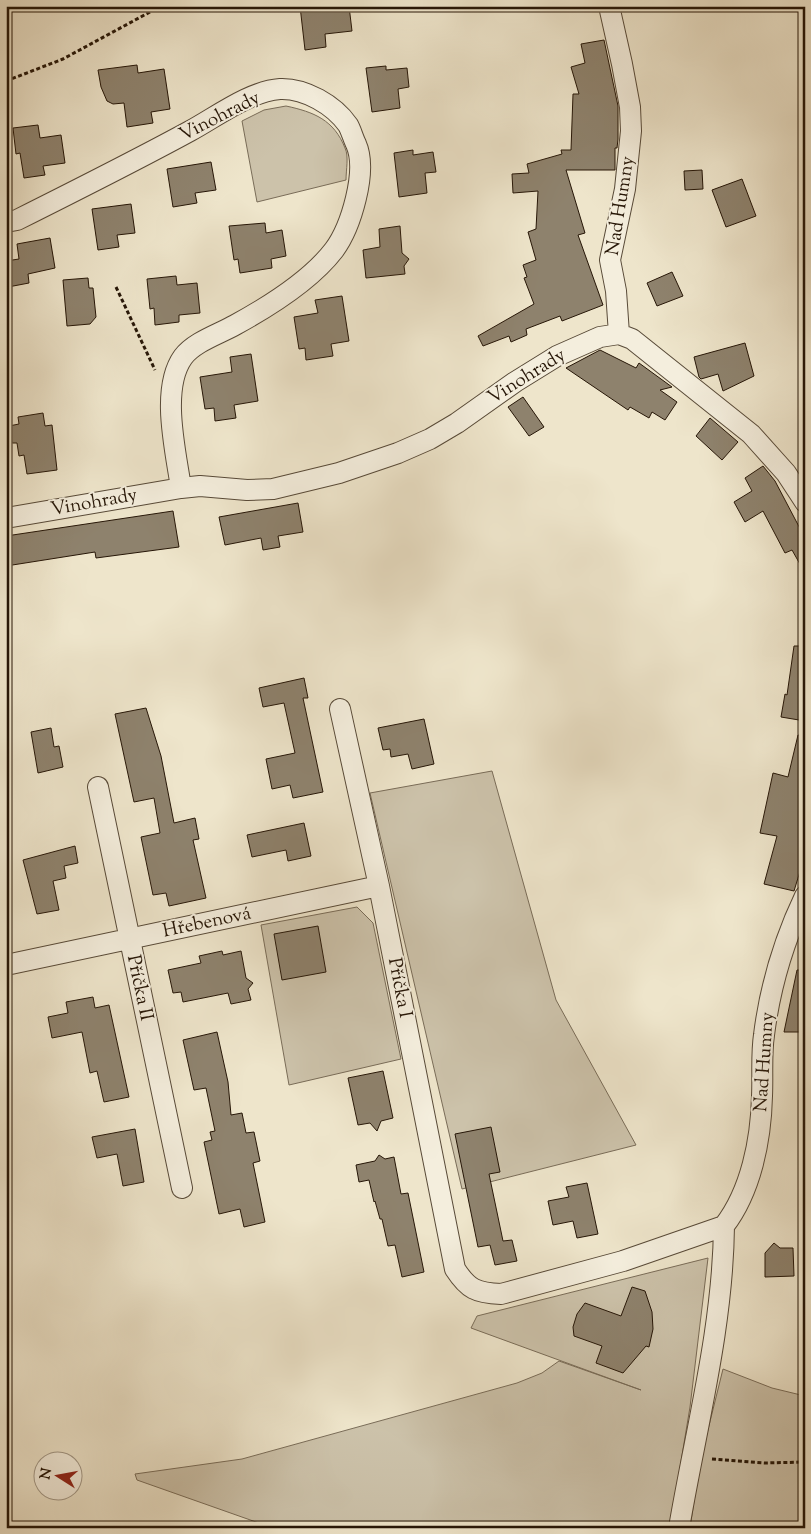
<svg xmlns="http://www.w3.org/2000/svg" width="811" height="1534" font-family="'Sorts Mill Goudy',serif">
  <rect width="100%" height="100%" fill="#eee5cb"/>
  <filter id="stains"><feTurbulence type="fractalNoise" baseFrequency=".004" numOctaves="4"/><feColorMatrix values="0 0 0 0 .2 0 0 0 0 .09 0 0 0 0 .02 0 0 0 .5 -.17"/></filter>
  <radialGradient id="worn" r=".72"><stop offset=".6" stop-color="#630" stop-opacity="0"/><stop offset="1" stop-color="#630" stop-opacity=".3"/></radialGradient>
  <path fill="#ccc2aa" stroke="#796c58" d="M286,106C314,112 334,120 345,148C349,156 346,170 346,180L257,202L242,121L264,110Z
    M492,771L556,1000L636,1145L462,1189L370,793Z
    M357,907L373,923L401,1059L289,1085L261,925Z
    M708,1258L690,1407L670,1528H273L137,1480L135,1474L242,1459L517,1383L542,1373L559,1361L641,1390L471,1328L477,1316Z
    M723,1369L772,1388L805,1396V1528H690L700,1462Z"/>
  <path fill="#8e826d" stroke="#261607" d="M300,6H349L352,31L325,34L326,47L305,50Z
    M604,40L618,106V139L617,148H615V170H566L585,233L578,235L603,305L562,321L560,316L526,329L527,335L511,342L509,336L483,346L478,336L534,304L524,278L527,277L523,265L536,260L528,232L536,229L538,191L513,193L512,174L529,173L527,164L562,154L561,150H571L573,94H579L571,67L585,63L581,44Z
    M137,65L138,73L164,69L170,109L151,112L153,123L127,127L124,103L113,104L107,101L101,87L98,70Z
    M386,66V70L407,68L409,87L398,89L400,108L372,112L366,68Z
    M38,125L40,138L61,135L65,163L43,166L45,175L24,178L20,153L16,154L13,128Z
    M413,150V155L433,152L436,172L425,173L427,193L399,197L394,153Z
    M211,162L216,190L195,193L197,203L173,207L167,169Z
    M702,170L703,189L685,190L684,171Z
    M742,179L756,216L726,227L712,190Z
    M131,204L135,233L117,235L119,247L98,250L92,209Z
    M265,223L266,233L282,230L286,256L271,259L272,268L240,273L238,259L234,260L229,226Z
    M400,226L402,253L409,259L404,266L405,274L366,278L363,250L380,247L379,229Z
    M50,238L55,268L28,274L29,283L8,287L6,261L19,259L17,244Z
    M672,272L683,296L657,306L647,283Z
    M176,276L177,285L197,283L200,313L179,315V322L155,325L154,308L150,309L147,279Z
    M88,278L89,288H93L96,317L90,324L67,326L63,280Z
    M342,296L349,341L331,344L333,356L306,360L305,348L299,349L294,317L318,313L315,300Z
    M745,343L754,376L723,391L718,374L701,379L699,377L694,357Z
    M600,350L636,368L639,363L672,387L660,390L677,402L665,420L652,412L649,418L630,407L628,410L566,368Z
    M251,354L258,401L234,405L236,418L215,421L214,408L205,409L200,377L232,372L230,357Z
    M523,397L544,427L529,436L508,407Z
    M43,413L45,426L52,425L57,470L27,474L24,455L19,456L17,443H12L9,426L19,424L18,417Z
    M710,418L738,442L722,460L696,436Z
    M763,466L775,481L805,538V573L792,550L785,553L763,511L745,522L734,502L752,491L745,478Z
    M298,503L303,532L278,536L280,547L263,550L261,538L225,545L219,517Z
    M173,511L179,547L96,558L95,552L6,566V536Z
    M794,646H805V721L781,717L785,694L787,695Z
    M304,678L308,698H303L323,792L293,798L290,785L272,789L266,759L295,753L284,703L263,707L259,688Z
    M146,708L161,756L174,823L195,818L199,839L193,840L206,898L169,906L166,893L153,895L141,837L160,833L154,798L134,802L115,714Z
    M424,719L434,764L412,769L408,754L391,757L390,749L383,750L378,728Z
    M51,728L54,747L59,746L63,767L38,773L31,732Z
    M798,735L805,736V820L801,835L805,836V855L794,891L764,884L777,836L760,833L773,773L788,777Z
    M304,823L311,856L288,861L286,850L252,857L247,835Z
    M75,846L78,863L64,866L66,878L53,881L59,910L37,914L23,860Z
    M318,926L326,972L282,980L274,934Z
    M222,951L223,955L241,951L246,978L253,983L248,989L251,1000L231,1004L228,993L183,1002L181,992L173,993L168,970L201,963L199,956Z
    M797,970H805V1032H784Z
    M93,997L95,1008L109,1005L129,1097L104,1102L97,1071L90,1073L82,1032L52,1038L48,1017L68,1013L66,1002Z
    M217,1032L228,1082L231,1115L242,1113L246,1133L254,1132L260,1161L253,1163L265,1222L244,1227L240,1209L219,1214L204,1142L212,1140L210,1132L215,1131L206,1088L194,1090L183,1040Z
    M383,1071L393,1118L381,1121L377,1131L370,1123L358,1125L348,1078Z
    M491,1127L500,1172L489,1174L503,1241L512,1240L517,1261L495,1265L490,1245L478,1247L455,1134Z
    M135,1129L144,1182L123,1186L117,1154L97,1158L92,1137Z
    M379,1155L385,1159L394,1157L401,1194L408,1193L424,1272L402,1277L395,1245L388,1246L382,1219H380L375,1201L374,1202L369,1180L359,1182L356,1165L375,1161Z
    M587,1183L598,1234L577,1238L573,1221L553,1225L548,1201L569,1197L566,1187Z
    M774,1243L780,1248H793L794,1276L765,1277V1253Z
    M632,1287L645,1291L652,1312L653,1329L649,1347L646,1346L623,1373L596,1363L602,1346L574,1336L573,1327L577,1314L585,1303L621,1316Z"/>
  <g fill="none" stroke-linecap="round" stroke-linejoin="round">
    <defs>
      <path id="minor" d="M609,6L622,64L630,107L631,131L625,189L610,260L616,291L619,334
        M6,222L17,220C75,191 133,162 190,131C216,117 250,91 280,89C305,88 334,105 348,125C351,130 353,138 356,144C368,171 351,227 334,250C311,280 268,307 235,325C219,334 194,342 183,357C160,389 176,452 181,488
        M6,518L181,488L200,486L247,490L273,489L339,473L398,453L430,439L457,423L515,382L557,356L600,337L619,334L632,339L751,434L786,473L805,502
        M340,709L379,886L455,1269C468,1289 476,1293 501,1294L623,1261L724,1226C751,1191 761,1140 762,1096C763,1076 761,1055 764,1035C770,987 784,940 805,896
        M98,787L182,1188
        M6,965L379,886
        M679,1528C696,1428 723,1328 724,1226"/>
    </defs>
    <use href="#minor" stroke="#584a38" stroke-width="22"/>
    <path stroke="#261607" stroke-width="3" stroke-dasharray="4 2.5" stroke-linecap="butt" d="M6,81L63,59L161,6
      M116,287L155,370
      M712,1459L765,1463L805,1462"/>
    <use href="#minor" stroke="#f4eedd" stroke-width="20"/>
  </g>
  <g text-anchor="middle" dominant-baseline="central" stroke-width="4" stroke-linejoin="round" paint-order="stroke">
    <g font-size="19" fill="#261607" stroke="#f4eedd">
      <text transform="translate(220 117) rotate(-27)">Vinohrady</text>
      <text transform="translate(621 206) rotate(-81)">Nad Humny</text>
      <text transform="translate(527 377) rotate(-32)">Vinohrady</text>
      <text transform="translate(94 503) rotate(-10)">Vinohrady</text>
      <text transform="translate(207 923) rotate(-12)">Hřebenová</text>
      <text transform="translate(139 988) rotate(78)">Příčka II</text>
      <text transform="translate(399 988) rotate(79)">Příčka I</text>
      <text transform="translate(765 1062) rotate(-86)">Nad Humny</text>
    </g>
  </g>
  <rect width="811" height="1534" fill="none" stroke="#eee5cb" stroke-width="25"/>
  <rect x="8" y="8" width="796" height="1519" fill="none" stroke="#261607" stroke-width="2.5"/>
  <rect x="12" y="12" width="786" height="1509" fill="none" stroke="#261607"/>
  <g transform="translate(58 1476) rotate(281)"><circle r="24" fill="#f4eedd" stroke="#a29887"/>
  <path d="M0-4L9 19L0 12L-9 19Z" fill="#8f2418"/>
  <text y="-8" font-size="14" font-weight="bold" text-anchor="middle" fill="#261607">N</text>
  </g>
  <rect width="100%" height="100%" filter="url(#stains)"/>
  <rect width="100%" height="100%" fill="url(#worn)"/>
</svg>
